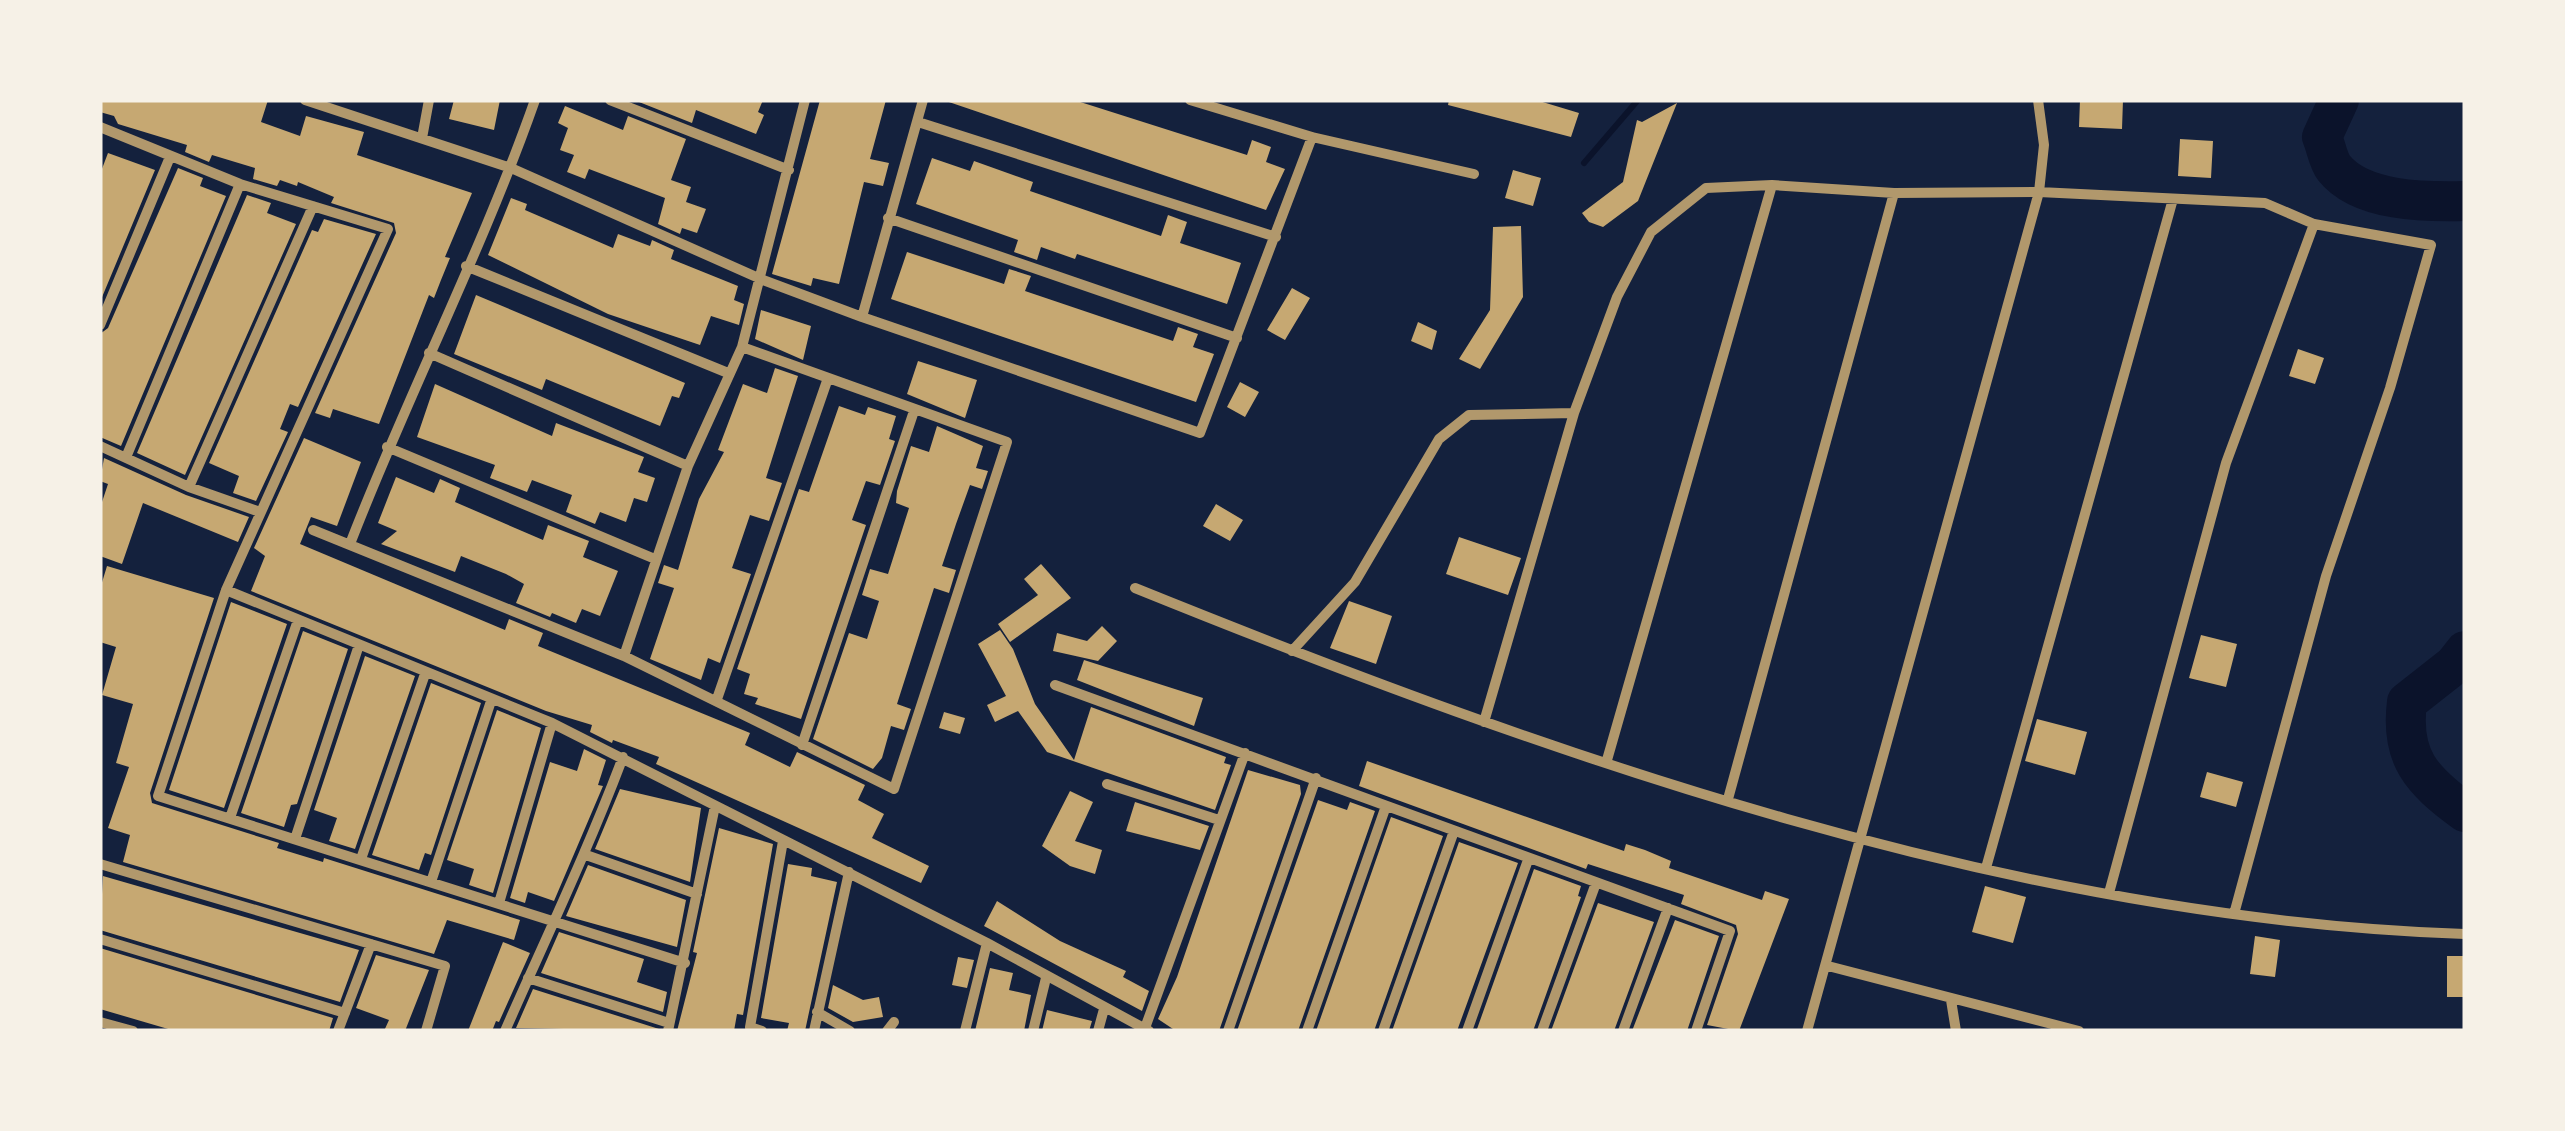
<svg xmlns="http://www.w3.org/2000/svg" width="2565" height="1131" font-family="'Noto Sans',sans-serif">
  <rect width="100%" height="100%" fill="#14213d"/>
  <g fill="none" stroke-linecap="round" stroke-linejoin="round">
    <path stroke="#0b132b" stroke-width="6" d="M1584,163L1638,100"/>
    <path stroke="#0b132b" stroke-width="40" d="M2339,100L2322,137C2326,146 2328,160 2334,168C2361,202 2426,202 2465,201
      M2465,651L2454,665L2407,702C2400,757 2421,780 2465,812"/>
  </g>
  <path fill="#c6a872" d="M100,100H268L261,122L300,136L306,116L364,132L357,155L472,193L445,257L450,258L441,280L434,298L429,295L379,424L333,409L330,418L315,413L396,233L394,223L331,203L334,197L298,182L297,186L280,180L277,186L253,179L255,168L212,155L209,162L185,152L187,145L118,124L114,116L100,112Z
    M454,100H500L494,130L449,119Z
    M634,100H763L758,112L764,115L756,134L696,110L692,123Z
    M820,100H886L870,159L889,163L883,186L864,182L839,284L813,278L811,286L772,274Z
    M943,100H1074L1247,155L1252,140L1271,147L1266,162L1285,169L1266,210Z
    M1449,100H1536L1579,113L1571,137L1448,105Z
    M2080,100H2123L2122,129L2079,127Z
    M1677,103L1638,201L1603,227L1589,222L1582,213L1623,182L1637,120L1642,122Z
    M565,106L623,130L628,116L686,139L671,180L691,187L686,202L706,209L697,233L682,228L680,234L658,224L665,198L589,169L585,179L567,172L574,155L560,150L568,128L558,123Z
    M2180,139L2213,141L2211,178L2178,176Z
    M108,153L155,170L100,302V174Z
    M932,158L970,171L974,161L1033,182L1030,191L1161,236L1168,215L1187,222L1180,243L1241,263L1227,304L1077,254L1075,259L1041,247L1037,260L1014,252L1018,240L916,204Z
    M178,168L203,178L200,186L226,196L121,446L100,437V334L108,328Z
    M1513,170L1541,178L1533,206L1505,198Z
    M247,195L271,203L267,213L296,224L185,475L137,453Z
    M511,198L527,204L525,210L613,248L618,234L650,246L652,240L674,250L671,259L738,286L734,300L744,304L739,325L711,316L700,345L608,314L488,255Z
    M324,219L376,234L298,407L290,404L280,429L288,432L256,501L233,493L239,476L209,463L312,230L318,232Z
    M1521,226L1523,297L1480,369L1459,359L1490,310L1493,227Z
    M907,252L1004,284L1009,269L1031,276L1025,291L1173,341L1178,327L1198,334L1193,347L1214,354L1196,402L891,299Z
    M1292,288L1310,298L1285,340L1267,330Z
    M476,295L685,383L679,398L672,396L660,426L546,379L542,390L454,354Z
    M761,310L811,326L803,360L755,339Z
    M1418,322L1437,331L1432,350L1411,341Z
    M2298,349L2324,358L2315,384L2289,376Z
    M918,361L977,380L965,418L907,394Z
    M775,368L798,376L766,478L782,483L769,521L750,515L732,568L751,574L720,663L708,658L701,680L650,659L674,588L658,583L664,565L678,570L699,499L724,452L718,450L743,384L767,393Z
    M1240,382L1259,392L1245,417L1227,407Z
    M435,384L552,436L556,423L644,457L638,472L655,478L647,502L634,498L626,522L600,512L595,524L566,512L572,495L532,480L527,492L490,478L495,465L417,437Z
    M839,406L865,415L868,407L896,416L889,439L895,441L880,485L866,481L852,520L866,525L801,719L755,704L758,698L744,694L750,674L737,669L799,489L809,492Z
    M937,426L983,446L976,468L988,471L982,489L970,485L956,524L942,566L956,570L949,593L934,588L897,704L911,709L904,730L891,726L882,758L873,769L813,739L849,633L867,639L879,601L862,595L870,569L888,574L909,508L896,503L897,491L911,446L929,452Z
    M304,438L361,462L337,526L311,517L300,544L505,630L509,619L543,633L538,646L750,733L745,745L790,767L797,752L865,785L858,800L884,814L872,838L929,866L921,883L656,764L659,757L613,740L612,743L590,732L592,725L546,711L251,591L265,556L254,548Z
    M104,458L186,495L249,517L238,542L143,503L122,564L100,556V508L108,484L100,481Z
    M396,477L434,493L440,479L460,488L455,502L543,540L548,525L589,541L583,557L618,571L600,616L582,609L576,623L552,613L550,617L516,603L524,584L506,574L461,556L455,572L381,544L397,531L378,523Z
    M1216,504L1243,520L1230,541L1203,526Z
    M1459,537L1521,558L1508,595L1446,574Z
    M1041,564L1071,598L1010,642L998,624L1038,595L1024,579Z
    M107,566L214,598L150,793L152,803L279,843L277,848L323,862L324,858L520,920L514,940L447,920L434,954L123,862L130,835L108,828L129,767L116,763L133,704L102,695L116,647L100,642V589Z
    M1349,601L1392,616L1376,664L1330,648Z
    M231,602L287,624L224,808L169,790Z
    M1102,626L1117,641L1098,661L1053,651L1057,633L1087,641Z
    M1000,630L1013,649L1035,704L1074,760L1091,707L1226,757L1224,763L1231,765L1215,810L1047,752L1018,711L995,722L987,705L1006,696L978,644Z
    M303,631L348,649L297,804L291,805L284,827L241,813Z
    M2201,635L2237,644L2226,687L2189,678Z
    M365,656L415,676L355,849L329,841L337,818L314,810Z
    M1084,660L1203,698L1194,726L1077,680Z
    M431,683L481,703L431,855L425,853L419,870L372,855Z
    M497,710L541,728L493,893L469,885L474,869L447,860Z
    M944,712L965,718L960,734L939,728Z
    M2037,719L2087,732L2075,775L2025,761Z
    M584,749L606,760L598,785L603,786L554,901L528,892L525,903L510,898L550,762L577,771Z
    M1367,761L1624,851L1626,844L1645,850L1671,861L1669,868L1762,900L1765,891L1789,899L1739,1031L1707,1025L1738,934L1736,925L1681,904L1684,895L1588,864L1586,869L1359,786Z
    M1248,770L1300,785L1301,794L1219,1031H1176L1158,1019L1177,977Z
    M2207,772L2243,782L2236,807L2200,797Z
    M620,789L701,808L690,882L595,849Z
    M1070,791L1093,802L1075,841L1102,850L1095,874L1070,866L1042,846Z
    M1318,800L1347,810L1350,802L1375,811L1298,1031H1237Z
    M1135,802L1209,826L1200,850L1126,831Z
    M1391,817L1443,836L1374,1031H1316Z
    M719,828L773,844L743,1015L737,1014L734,1031H677L697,953L693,952Z
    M1459,842L1518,863L1457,1031H1392Z
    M788,864L812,868L811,876L837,882L805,1031H787L789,1023L761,1018Z
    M588,865L686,900L677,947L566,916Z
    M1534,869L1581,886L1578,896L1581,897L1533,1031H1482L1477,1029Z
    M103,876L359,950L340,1002L100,930Z
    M1985,886L2026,897L2013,943L1972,932Z
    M997,901L1060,941L1126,971L1123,977L1149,991L1142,1011L984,926Z
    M1598,903L1654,922L1614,1031H1551Z
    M1675,920L1719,936L1687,1031H1632Z
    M559,932L644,959L637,982L667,992L663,1012L541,973Z
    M2255,936L2280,940L2275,977L2250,974Z
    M503,942L530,953L499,1022L496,1021L492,1031H468Z
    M100,948L333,1018L329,1031H175L100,1009Z
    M376,955L429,970L405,1031H384L389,1020L356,1008Z
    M2447,956H2465V997H2447Z
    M958,957L974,960L967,988L952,985Z
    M990,968L1013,973L1009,990L1031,995L1024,1031H975Z
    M833,985L863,1000L879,997L883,1017L853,1022L828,1008Z
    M533,989L659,1029V1031L516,1028Z
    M1047,1010L1092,1021L1089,1031H1042Z"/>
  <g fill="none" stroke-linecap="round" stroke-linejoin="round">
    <path stroke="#b1986c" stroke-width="10" d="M305,100L511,168L763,280L862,317L1200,433L1312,137
      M610,100L789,170
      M1190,100L1312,137L1474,174
      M918,122L1276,237
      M100,127L240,184L388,229L226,590L158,796L685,963
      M422,138L429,100
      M888,218L1237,338
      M466,266L728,373
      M862,317L923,100
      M100,325L170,157
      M429,353L688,466
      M100,446L189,487L260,512
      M387,447L655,559
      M127,455L240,184
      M189,487L313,206
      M313,530L624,656L894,789L1007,442L742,347
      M350,544C408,394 482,251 535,100
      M1135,588C1553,757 2011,919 2465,934
      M226,590L552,723L987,943L1149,1031
      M1292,651L1355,582L1439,439L1469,415L1574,413
      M624,656L688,466L742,347L805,100
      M1055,685L1730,931L1696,1031
      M717,699L827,381
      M1484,722L1574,413L1617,297L1651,232L1706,188L1772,185L1894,193L2039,192L2265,203L2314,224L2431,245L2390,388L2326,576L2234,914
      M802,745L914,411
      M1607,760L1772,185
      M1107,784L1219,820
      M1728,799L1894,193
      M230,818L298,620
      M295,839L359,645
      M586,855L697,894
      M361,859L425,674
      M100,864L445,966L426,1031
      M1986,868L2173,199
      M431,882L491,701
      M2109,893L2226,463L2314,224
      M499,903L552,723
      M100,939L345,1013
      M1828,966L2079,1031
      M528,978L669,1023
      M1951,1000L1956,1031
      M817,1012L850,1031
      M100,1022L133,1031
      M1145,1028L1245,753
      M338,1031L371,944
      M505,1031C545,940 588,850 623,757
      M668,1031L715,806
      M762,1031L750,1027L783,841
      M814,1031L849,872
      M887,1031L894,1022
      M965,1031L987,943
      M1033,1031L1046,978
      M1098,1031L1104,1009
      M1228,1031L1316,778
      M1307,1031L1386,806
      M1383,1031L1454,831
      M1467,1031L1528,860
      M1542,1031L1596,883
      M1623,1031L1668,908
      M1807,1031L2039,192L2044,145L2038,100"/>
  </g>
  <rect width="2565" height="1131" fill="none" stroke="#f6f1e7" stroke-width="205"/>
</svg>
